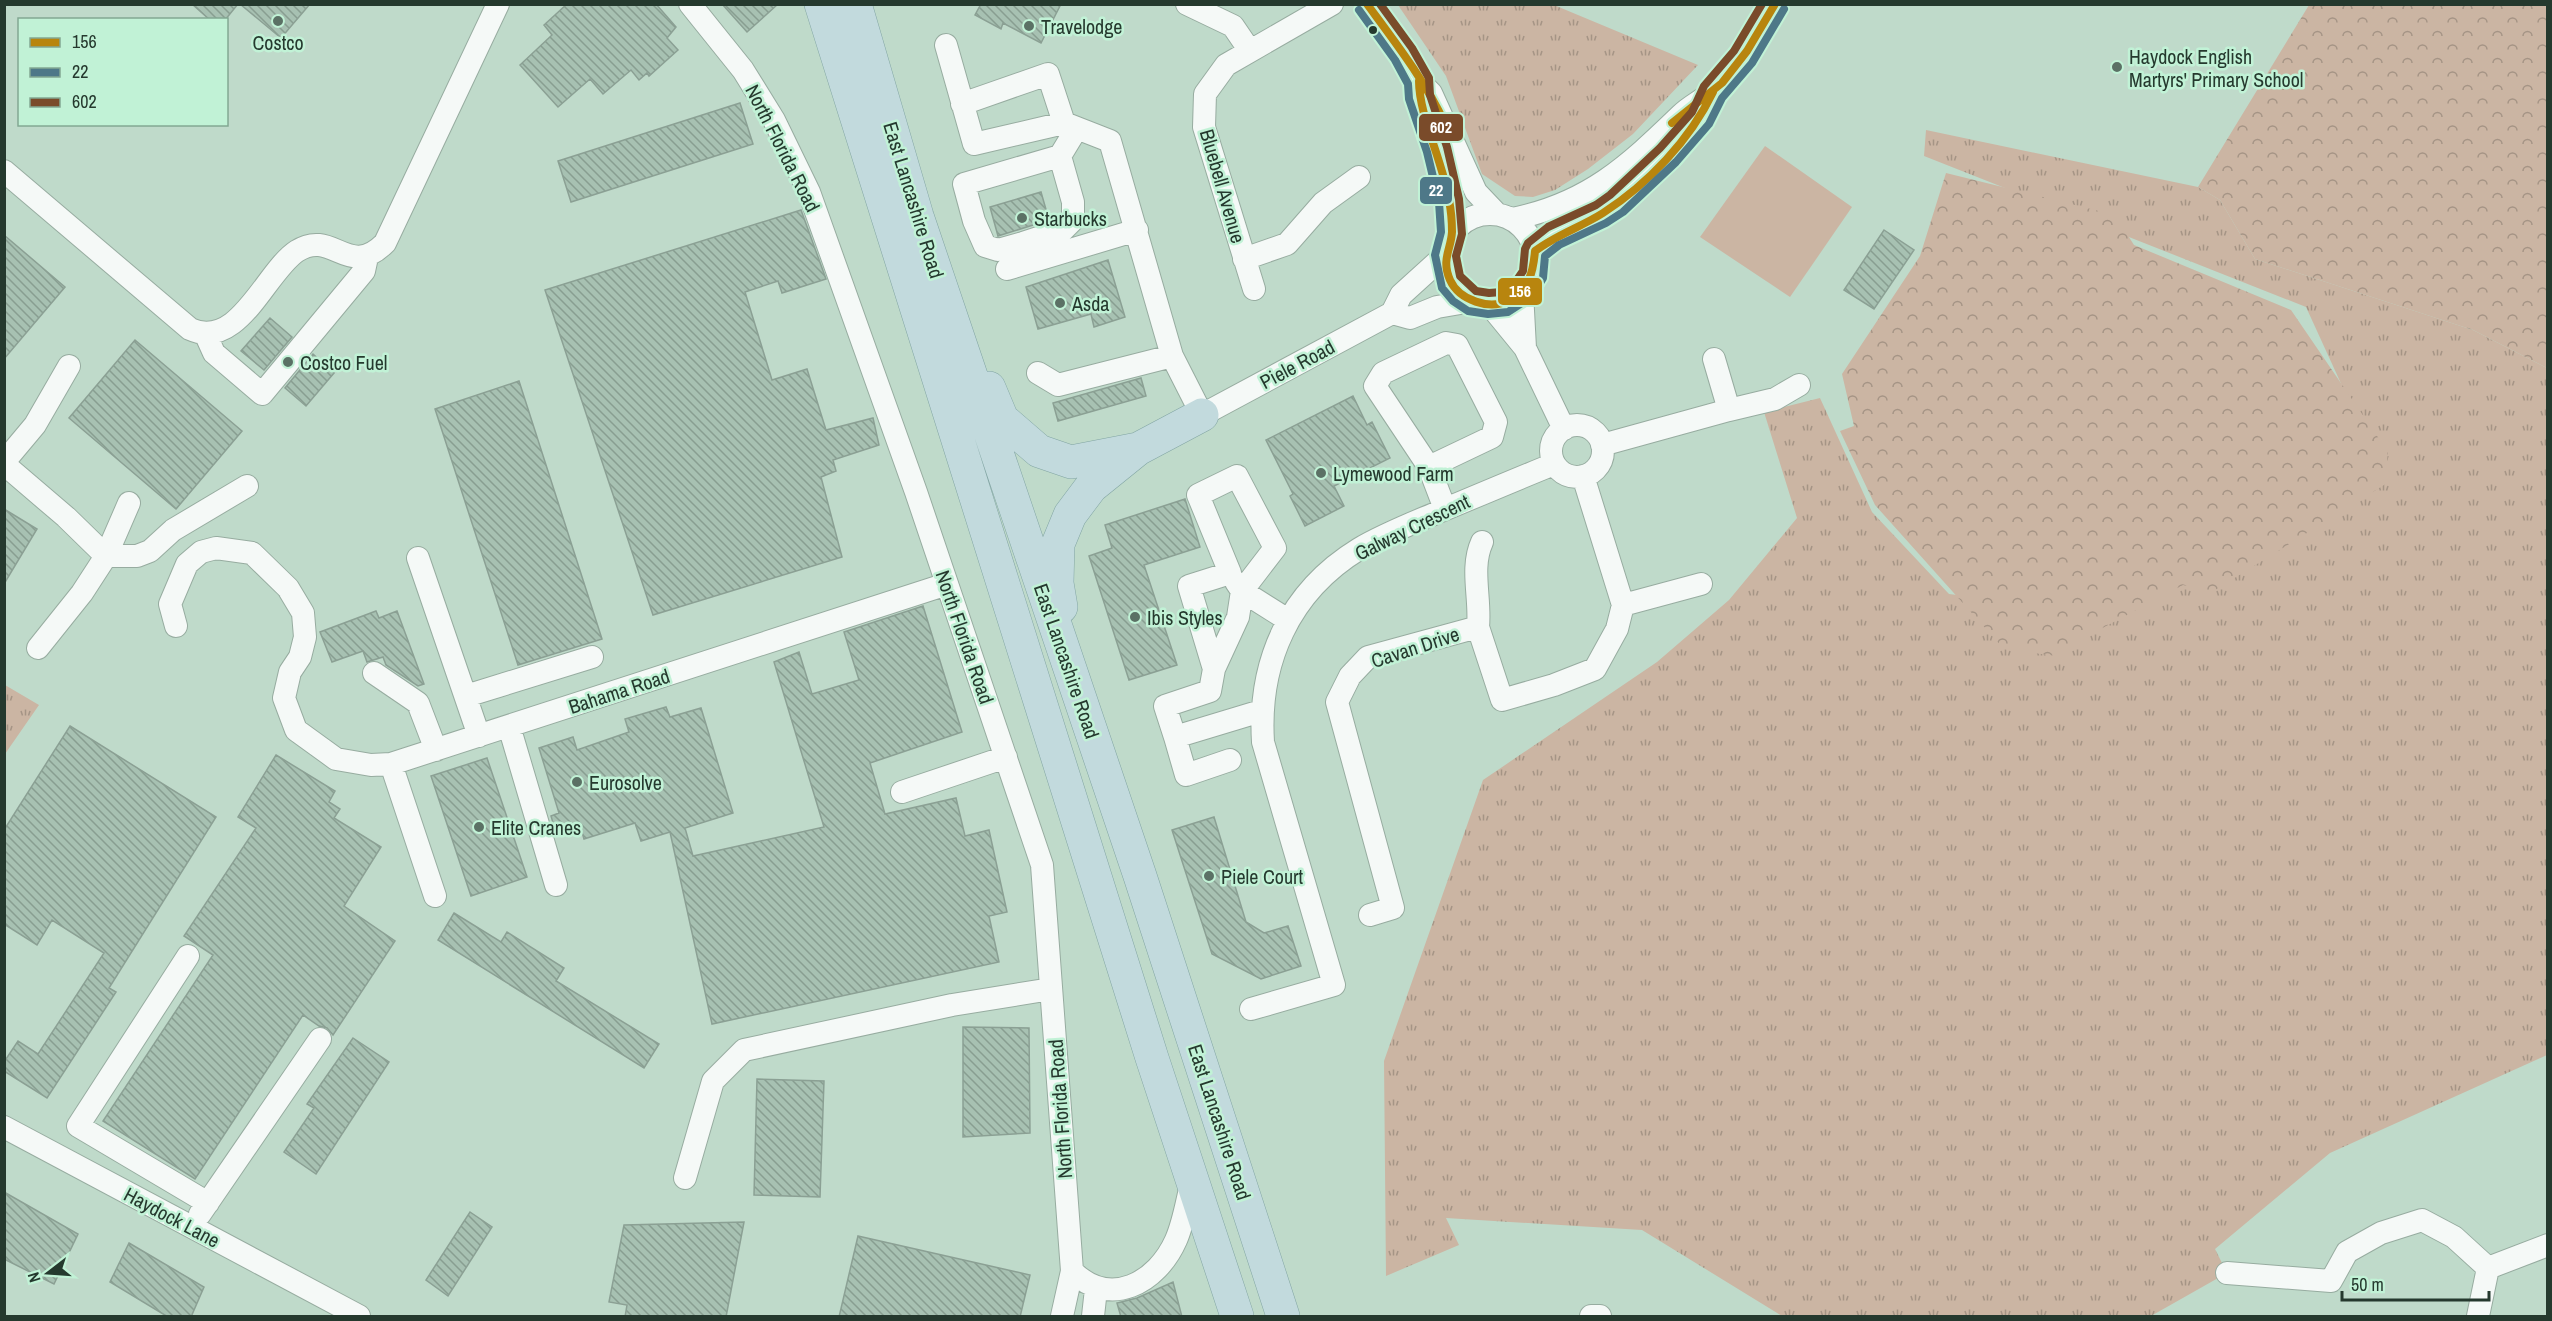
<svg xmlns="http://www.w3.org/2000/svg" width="2552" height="1321" font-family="'Archivo Narrow',sans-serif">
  <defs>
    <pattern id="grass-tufts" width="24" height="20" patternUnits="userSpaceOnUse" patternTransform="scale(1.5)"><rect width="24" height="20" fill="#cbb5a3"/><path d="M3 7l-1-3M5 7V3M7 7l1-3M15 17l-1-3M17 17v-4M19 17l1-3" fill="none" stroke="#a59485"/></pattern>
    <pattern id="park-crowns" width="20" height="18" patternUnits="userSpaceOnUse" patternTransform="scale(1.5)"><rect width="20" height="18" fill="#cbb5a3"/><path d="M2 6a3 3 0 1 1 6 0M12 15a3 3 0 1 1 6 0" fill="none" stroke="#a59485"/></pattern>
    <pattern id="building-back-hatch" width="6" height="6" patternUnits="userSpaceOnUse" patternTransform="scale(1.5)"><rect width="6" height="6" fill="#a7c1b2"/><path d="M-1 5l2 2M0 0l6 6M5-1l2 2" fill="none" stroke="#889e91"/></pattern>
  </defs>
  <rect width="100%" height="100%" fill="#bfdaca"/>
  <path fill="url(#grass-tufts)" d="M1398,5H1554L1698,65L1633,134L1588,169L1555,190L1533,197L1515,196L1482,174L1446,76Z
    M1926,130L2198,187L2220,200L2255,259L2473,330L2547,368V1055L2330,1153L2215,1249L2227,1273L2151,1316H1782L1642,1230L1446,1218L1459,1245L1386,1276L1384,1061L1483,780L1657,662L1729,600L1797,518L1764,412L1820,398L1872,512L1949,594L2031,604L2354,412L2306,307L1924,156Z
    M5,685L39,705L5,754Z"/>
  <path fill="url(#park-crowns)" d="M2309,5H2547V368L2473,330L2255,259L2220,200L2198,187Z
    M1946,173L2115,215L2134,245L2291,310L2388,452L2384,485L2212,592L2183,585L2095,632L2064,657L2004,649L1875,505L1840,431L1854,426L1842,374L1920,256Z"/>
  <path fill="#cbb5a3" d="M1765,146L1852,207L1790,297L1700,237Z"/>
  <path fill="url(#building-back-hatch)" stroke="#8ba094" stroke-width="1.5" d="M192,4H238L225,20H210Z
    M240,4H310L281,38Z
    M567,4H656L676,27L667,38L678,50L649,76L647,73L639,80L631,70L603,94L590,79L558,107L520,65L552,35L544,25Z
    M722,4H778L747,32Z
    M981,4H1061L1041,43L1003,23L1001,29L975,15Z
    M740,103L753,144L571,202L558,161Z
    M1041,192L1049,220L998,236L990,207Z
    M801,210L826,279L782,293L778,281L745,292L772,380L807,369L826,430L873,418L879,445L833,460L836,471L821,477L842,557L653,615L545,290Z
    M1884,230L1914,250L1874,309L1844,290Z
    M4,235L65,287L4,359Z
    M1108,260L1125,317L1094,327L1091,314L1038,329L1026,287Z
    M270,318L292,337L264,370L241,351Z
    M135,340L242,431L176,509L69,418Z
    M313,354L334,373L306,406L285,388Z
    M1141,378L1146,396L1058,421L1053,403Z
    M519,381L602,639L518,665L435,409Z
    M1353,396L1367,425L1372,422L1390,458L1334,486L1344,506L1305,526L1290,496L1293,494L1266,440Z
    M1185,499L1200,547L1144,565L1177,665L1129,680L1089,556L1112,548L1105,525Z
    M4,509L37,529L4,584Z
    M923,606L962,732L870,763L885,814L956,798L965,836L989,830L1007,912L989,916L999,962L712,1024L670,832L641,841L635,823L584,839L580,825L556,833L551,816L559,813L539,748L573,737L577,750L629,732L625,719L666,707L670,717L701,708L733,813L685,828L693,856L824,827L774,662L799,652L812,694L859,680L844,632Z
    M376,611L379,618L397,611L424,684L418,686L386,665L383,657L367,662L363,651L332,662L320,632Z
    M70,726L216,817L109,988L116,992L47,1098L4,1071V1062L18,1041L38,1054L104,953L52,920L37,945L4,924V830Z
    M276,755L335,791L329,802L340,809L334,818L381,847L344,906L395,941L333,1035L327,1028L319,1026L303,1015L195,1179L103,1121L213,955L184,936L256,828L238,817Z
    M487,758L527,877L471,896L431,776Z
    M1214,817L1246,922L1264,933L1288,926L1301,966L1261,979L1212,954L1172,830Z
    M454,913L501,942L507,932L564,968L556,981L659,1044L644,1068L438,940Z
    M963,1027L1029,1028L1030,1133L963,1137Z
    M353,1038L389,1062L316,1174L284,1152L314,1108L307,1104Z
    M757,1079L824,1081L820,1197L754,1195Z
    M4,1192L78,1234L54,1284L4,1259Z
    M470,1212L492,1227L448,1296L426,1280Z
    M744,1222L726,1317H625L627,1305L609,1302L624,1225Z
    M858,1236L1030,1275L1020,1317H839Z
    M129,1243L204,1287L191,1317H168L110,1282Z
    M1173,1282L1182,1317H1121L1117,1303L1137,1298Z"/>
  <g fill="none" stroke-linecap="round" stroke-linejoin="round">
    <defs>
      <path id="minor" d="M690,4L743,70L774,120L809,192L916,492L1042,865L1072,1271L1062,1316
        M1187,4L1233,26L1250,51
        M1367,4L1404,54L1419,81L1431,93L1476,192L1496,213
        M946,45L974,144L1064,123L1110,141L1172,356L1202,415L1392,313L1401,295L1445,255
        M962,104L1048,74L1064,123
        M1421,104C1437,147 1448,188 1452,233
        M1060,156L1073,202V220L1063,230L1023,243L998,250L985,246L974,221L964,184L1060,156L1077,128
        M4,171L190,329C239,351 265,272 297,251C333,228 348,280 385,243L498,4
        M1445 259a45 45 0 1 1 90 0a45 45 0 1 1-90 0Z
        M1512,219C1588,204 1628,166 1681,115C1691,105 1704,100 1714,90C1739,66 1757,34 1775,4
        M1535,251C1558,232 1579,228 1603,213C1629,196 1685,144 1701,117C1706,109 1709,100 1713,92
        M1244,259L1287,244L1323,203L1359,177
        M1007,269L1137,230
        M1254,289L1204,127L1205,94L1226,65L1332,4
        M1522,292L1525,348
        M1489,304L1525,348L1564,429
        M1392,313L1410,318L1437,307L1472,301
        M205,333L214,353L262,394L364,271L367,257
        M1038,373L1058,385L1172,356
        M1729,410L1775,399L1799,385
        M1551 451a26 26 0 1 1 52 0a26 26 0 1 1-52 0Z
        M1602,445L1729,410L1714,359
        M4,462L35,425L69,366
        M4,464L66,517L106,556
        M1429,467L1492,437L1496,422L1457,345L1446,343L1383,373L1375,386L1429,467L1445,509
        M106,556H137L150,551L173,530L247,486
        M418,558L479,736
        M1623,605L1701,584
        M176,626L170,604L187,564L201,552L216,548L252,553L288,588L303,613L305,637L300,657L290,672L284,698L296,730L336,759L371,765L391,764L947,584
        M1478,627C1481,599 1470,568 1482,542
        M38,648L82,593L106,556L129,503
        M1214,669L1238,617L1242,591L1236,582
        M374,673L418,703L436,750
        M466,696L592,657
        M1261,711L1175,737L1165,706L1210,691L1214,669L1189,586L1230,573L1198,495L1237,476L1275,548L1242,591L1288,620
        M509,726L556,885
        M1175,737L1186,775L1230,760
        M391,764L435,896
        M902,792L1006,757
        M1370,915L1393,908L1337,702L1350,676L1368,657L1478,627L1502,700L1554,685L1595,669L1617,629L1623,605L1583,476
        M188,956L78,1126L208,1203
        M1251,1009L1334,985L1263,742C1258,662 1289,592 1359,549C1384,534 1413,523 1441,511C1479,495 1517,479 1554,464
        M4,1127L359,1316
        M685,1178L713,1081L744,1050L952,1005L1051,989
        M200,1214L320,1039
        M1072,1271C1110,1309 1157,1283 1176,1240C1184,1222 1187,1200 1192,1181
        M2227,1273L2331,1281L2347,1252L2381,1233L2422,1220L2454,1237L2488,1268
        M1093,1316L1096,1289
        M1591,1316H1600
        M2478,1316L2488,1268L2548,1245"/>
      <path id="highway" d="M821,4L1152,1058L1237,1316
        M855,4L917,216L1140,876L1283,1316
        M989,388L1002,419L1039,451L1071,462L1138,449
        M1061,607L1057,583L1058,544L1070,515L1091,487L1138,449L1202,415"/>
    </defs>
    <use href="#minor" stroke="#97aca0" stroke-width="24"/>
    <use href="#highway" stroke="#82a5a3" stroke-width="34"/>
    <use href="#minor" stroke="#f5f9f7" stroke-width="22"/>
    <use href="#highway" stroke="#c2dadd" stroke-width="33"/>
    <defs>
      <path id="bus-1" d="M1367,4C1395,42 1426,82 1445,124
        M1419,81C1419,116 1443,162 1449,200C1451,210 1452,222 1452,232C1451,250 1441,259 1450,280C1459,300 1490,311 1509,300C1529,288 1533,274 1535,251C1556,235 1581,227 1603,213C1648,184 1690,140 1713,92
        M1672,123L1722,83L1747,51L1775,4"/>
      <path id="bus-2" d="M1359,10L1395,60L1408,84L1409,99L1427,152L1439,202L1441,232L1435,255L1442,288L1453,301L1468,311L1488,314L1508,312L1531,297L1543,278L1545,256L1559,245L1606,223L1623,212L1676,162L1709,124L1722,98L1752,63L1784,9"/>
      <path id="bus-3" d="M1380,4L1412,48L1429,78L1430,95L1447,147L1459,199L1462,234L1456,256L1460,276L1476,291L1489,293L1502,292L1514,284L1523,271L1525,249L1528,243L1548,227L1596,205L1610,195L1660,148L1692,112L1704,86L1734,51L1762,4"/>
    </defs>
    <use href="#bus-1" stroke="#c1f2d6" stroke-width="12"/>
    <use href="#bus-2" stroke="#c1f2d6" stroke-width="12"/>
    <use href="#bus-3" stroke="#c1f2d6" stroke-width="12"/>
    <use href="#bus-1" stroke="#b8850e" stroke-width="8"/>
    <use href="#bus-2" stroke="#4e7888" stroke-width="8"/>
    <use href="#bus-3" stroke="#7a4b2a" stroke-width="8"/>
  </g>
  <g fill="#5b7165" stroke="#c1f2d6" stroke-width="2">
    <circle cx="278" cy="21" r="6"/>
    <circle cx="1029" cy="26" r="6"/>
    <circle cx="2117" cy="67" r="6"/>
    <circle cx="1022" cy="218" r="6"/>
    <circle cx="1060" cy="303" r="6"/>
    <circle cx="288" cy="362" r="6"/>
    <circle cx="1321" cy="473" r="6"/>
    <circle cx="1135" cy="617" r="6"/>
    <circle cx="577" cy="782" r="6"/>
    <circle cx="479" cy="827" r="6"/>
    <circle cx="1209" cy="876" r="6"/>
  </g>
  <circle fill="#25392e" stroke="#c1f2d6" stroke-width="2" cx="1373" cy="30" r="5"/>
  <g text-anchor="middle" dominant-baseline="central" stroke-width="5" stroke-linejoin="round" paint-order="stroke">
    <g font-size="20" fill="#25392e" stroke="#c1f2d6" text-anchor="start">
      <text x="1041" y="26">Travelodge</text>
      <text x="278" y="42" text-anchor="middle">Costco</text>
      <text x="2129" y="56">Haydock English<tspan x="2129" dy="23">Martyrs' Primary School</tspan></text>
      <text x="1034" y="218">Starbucks</text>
      <text x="1072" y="303">Asda</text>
      <text x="300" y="362">Costco Fuel</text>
      <text x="1333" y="473">Lymewood Farm</text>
      <text x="1147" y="617">Ibis Styles</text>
      <text x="589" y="782">Eurosolve</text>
      <text x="491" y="827">Elite Cranes</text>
      <text x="1221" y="876">Piele Court</text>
    </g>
    <g font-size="20" fill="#25392e" stroke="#c1f2d6">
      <text transform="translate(783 148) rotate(63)">North Florida Road</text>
      <text transform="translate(1223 186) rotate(74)">Bluebell Avenue</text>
      <text transform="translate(914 200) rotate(73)">East Lancashire Road</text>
      <text transform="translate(1297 364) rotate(-28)">Piele Road</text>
      <text transform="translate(1412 527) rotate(-26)">Galway Crescent</text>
      <text transform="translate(965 637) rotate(71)">North Florida Road</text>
      <text transform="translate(1415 647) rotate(-18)">Cavan Drive</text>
      <text transform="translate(1067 661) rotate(71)">East Lancashire Road</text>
      <text transform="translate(619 691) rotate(-18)">Bahama Road</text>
      <text transform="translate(1060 1109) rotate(-94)">North Florida Road</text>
      <text transform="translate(1220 1122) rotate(72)">East Lancashire Road</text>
      <text transform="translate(172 1217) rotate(28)">Haydock Lane</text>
    </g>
  </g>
  <g stroke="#c1f2d6" stroke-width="2">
    <rect x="1418" y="113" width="46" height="29" rx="6" fill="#7a4b2a"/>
    <rect x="1419" y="176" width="34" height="29" rx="6" fill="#4e7888"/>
    <rect x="1497" y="277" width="46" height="29" rx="6" fill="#b8850e"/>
  </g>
  <g font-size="16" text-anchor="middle" font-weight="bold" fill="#fff">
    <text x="1441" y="133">602</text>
    <text x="1436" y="196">22</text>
    <text x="1520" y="297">156</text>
  </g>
  <rect width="2552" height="1321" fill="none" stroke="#25392e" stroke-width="12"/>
  <rect x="18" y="18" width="210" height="108" fill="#c1f2d6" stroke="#83a893" stroke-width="1.5"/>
  <rect x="30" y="38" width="30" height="9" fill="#b8850e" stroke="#83a893" stroke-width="1.5"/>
  <text x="72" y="48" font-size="18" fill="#25392e">156</text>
  <rect x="30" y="68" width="30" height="9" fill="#4e7888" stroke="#83a893" stroke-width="1.5"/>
  <text x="72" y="78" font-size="18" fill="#25392e">22</text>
  <rect x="30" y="98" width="30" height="9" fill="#7a4b2a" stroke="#83a893" stroke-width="1.5"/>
  <text x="72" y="108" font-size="18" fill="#25392e">602</text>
  <g transform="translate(48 1273) rotate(253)" stroke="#c1f2d6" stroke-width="4.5" paint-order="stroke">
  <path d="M0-4.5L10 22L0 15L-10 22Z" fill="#25392e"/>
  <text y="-9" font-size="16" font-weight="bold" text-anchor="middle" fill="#25392e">N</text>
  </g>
  <path d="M2342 1291v9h147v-9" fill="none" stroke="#25392e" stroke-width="3"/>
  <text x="2351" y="1291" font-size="18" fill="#25392e" stroke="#c1f2d6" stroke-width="4.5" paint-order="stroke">50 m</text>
</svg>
